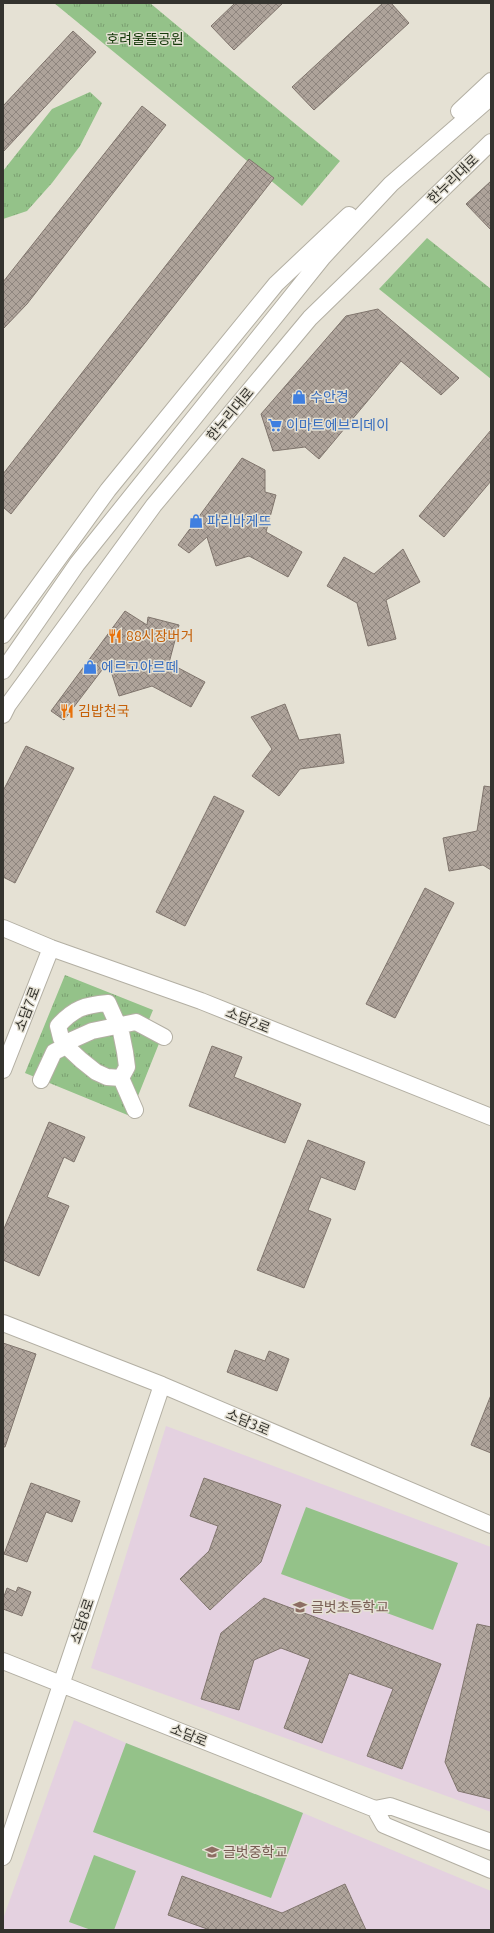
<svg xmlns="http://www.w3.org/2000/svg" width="494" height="1933" font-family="Ubuntu,'Noto Sans KR',sans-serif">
  <defs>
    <pattern id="park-tufts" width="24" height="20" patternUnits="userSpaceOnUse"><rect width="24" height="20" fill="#94c289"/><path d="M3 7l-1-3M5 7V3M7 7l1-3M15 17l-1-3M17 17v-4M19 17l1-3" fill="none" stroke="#7a9e70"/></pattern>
    <pattern id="building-cross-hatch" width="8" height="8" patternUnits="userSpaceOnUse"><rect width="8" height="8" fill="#aea39a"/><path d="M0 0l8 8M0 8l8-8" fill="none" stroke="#8e857e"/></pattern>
  </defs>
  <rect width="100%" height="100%" fill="#e5e1d4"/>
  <path fill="#e4d1e0" d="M166,1426L491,1547V1812L91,1668Z
    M74,1720L126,1743L303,1813L491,1891V1930H3V1919Z"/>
  <path fill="url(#park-tufts)" d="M54,3H150L340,161L302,206Z
    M90,92L102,103L80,146L52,183L27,211L3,219V171L52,109Z
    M427,238L491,289V379L379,289Z
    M65,975L153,1010L143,1034L160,1041L130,1116L25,1073Z"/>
  <path fill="#94c289" d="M306,1507L458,1563L433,1630L281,1574Z
    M126,1743L303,1813L271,1898L93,1832Z
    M94,1855L136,1871L114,1930H91L69,1922Z"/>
  <path fill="url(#building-cross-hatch)" stroke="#80756d" d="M235,3H283L234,50L211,26Z
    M383,3H391L409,23L314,110L292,87Z
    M73,31L96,52L3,152V106Z
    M142,106L166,125L27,304L3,329V282Z
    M249,159L274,178L11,514L3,507V474Z
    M491,181V230L466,204Z
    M378,309L459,378L441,395L401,361L319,459L305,447L273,451L261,414L346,316Z
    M491,430V481L444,537L419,516Z
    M242,458L265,470V492L276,495L266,532L302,552L288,577L249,556L216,566L207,537L189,553L178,545Z
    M403,549L420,582L386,600L396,639L368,646L357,603L327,586L344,557L374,574Z
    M125,611L147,625L148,617L179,625L169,663L205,682L191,707L152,686L119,696L108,662L64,720L51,711Z
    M285,704L299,740L340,734L344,763L300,769L279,796L252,776L272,749L251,717Z
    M26,746L74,768L15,883L3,877V791Z
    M484,786L491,787V870L483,865L449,871L443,838L477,831Z
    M214,796L244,811L185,926L156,912Z
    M425,888L454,903L395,1018L366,1004Z
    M212,1046L242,1057L234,1077L301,1104L285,1143L189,1106Z
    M49,1122L85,1137L74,1162L64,1157L47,1197L69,1206L39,1276L3,1260V1231Z
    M308,1140L365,1162L355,1190L321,1177L308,1210L331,1219L304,1288L257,1270Z
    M3,1343L36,1354L5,1447H3Z
    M235,1350L265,1361L269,1351L289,1359L277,1391L227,1372Z
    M491,1395V1453L471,1445Z
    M204,1478L281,1505L261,1562L210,1610L180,1579L209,1551L218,1526L190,1516Z
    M31,1483L80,1501L72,1522L46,1512L27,1562L4,1554Z
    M18,1587L31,1592L22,1616L3,1609V1599L7,1588L16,1592Z
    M264,1598L441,1664L402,1769L367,1756L393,1689L349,1673L322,1743L284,1728L310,1659L281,1648L254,1660L239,1710L201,1699L221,1633Z
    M477,1624L491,1627V1799L458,1791L445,1762Z
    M182,1876L282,1913L345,1884L366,1930H210L168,1915Z"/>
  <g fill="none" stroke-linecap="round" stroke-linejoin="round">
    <defs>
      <path id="minor" d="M459,111L491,81
        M3,635L108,490L276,284L349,215
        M3,671L77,564L323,257L391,184L491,97
        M3,715L8,705L154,505L310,318L491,142
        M3,928L51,948L201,1001L491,1117
        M3,1070L51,948
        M121,1078L107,1077L96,1072L81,1060L66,1046L61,1038L58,1026C74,1008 85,1005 108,1003L121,1032L125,1052L127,1067L121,1078L135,1110
        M41,1080L54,1052L66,1046L72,1040L92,1031L136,1022L164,1037
        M3,1323L162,1385L491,1525
        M3,1661L375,1809L390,1806L491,1842
        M375,1809L384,1825L491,1870
        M3,1857L162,1385"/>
    </defs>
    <use href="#minor" stroke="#b3afa3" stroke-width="18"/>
    <use href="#minor" stroke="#fff" stroke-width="16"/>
  </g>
  <defs>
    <symbol id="shop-bare" viewBox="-9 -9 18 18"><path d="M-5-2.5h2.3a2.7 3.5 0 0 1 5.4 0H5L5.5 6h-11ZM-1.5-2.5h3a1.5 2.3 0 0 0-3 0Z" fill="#3f7fe0" stroke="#e5e1d4" stroke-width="2.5" paint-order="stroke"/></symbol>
    <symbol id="supermarket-bare" viewBox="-9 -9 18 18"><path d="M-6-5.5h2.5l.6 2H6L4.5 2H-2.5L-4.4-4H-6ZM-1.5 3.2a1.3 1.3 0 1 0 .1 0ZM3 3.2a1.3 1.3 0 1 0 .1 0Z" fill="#3f7fe0" stroke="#e5e1d4" stroke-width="2.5" paint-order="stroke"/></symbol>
    <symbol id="restaurant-bare" viewBox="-9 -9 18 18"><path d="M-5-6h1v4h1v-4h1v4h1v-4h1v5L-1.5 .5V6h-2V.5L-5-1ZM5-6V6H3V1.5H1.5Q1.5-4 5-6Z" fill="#e8710a" stroke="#e5e1d4" stroke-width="2.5" paint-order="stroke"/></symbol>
    <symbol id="school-bare" viewBox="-9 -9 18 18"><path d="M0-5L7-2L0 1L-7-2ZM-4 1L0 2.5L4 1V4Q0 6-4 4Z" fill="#8d6e63" stroke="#e5e1d4" stroke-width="2.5" paint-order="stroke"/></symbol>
  </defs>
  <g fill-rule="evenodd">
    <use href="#shop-bare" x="289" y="387" width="20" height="20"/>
    <use href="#supermarket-bare" x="265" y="415" width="20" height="20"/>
    <use href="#shop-bare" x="186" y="511" width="20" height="20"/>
    <use href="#restaurant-bare" x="105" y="626" width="20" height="20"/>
    <use href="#shop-bare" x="80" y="657" width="20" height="20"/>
    <use href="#restaurant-bare" x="57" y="701" width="20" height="20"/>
    <use href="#school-bare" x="290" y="1597" width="20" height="20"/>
    <use href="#school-bare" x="202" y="1842" width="20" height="20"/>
  </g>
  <g text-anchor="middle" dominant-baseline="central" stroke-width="3" stroke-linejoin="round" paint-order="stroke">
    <g font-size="14" fill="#153a0a" stroke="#e5e1d4">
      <text x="145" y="39">호려울뜰공원</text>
    </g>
    <g font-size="14" fill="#34332e" stroke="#e5e1d4">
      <text transform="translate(453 179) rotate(-44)">한누리대로</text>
      <text transform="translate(230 414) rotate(-50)">한누리대로</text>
      <text transform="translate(27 1009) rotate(-69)">소담7로</text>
      <text transform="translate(248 1020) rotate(22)">소담2로</text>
      <text transform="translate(248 1422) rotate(23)">소담3로</text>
      <text transform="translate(82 1621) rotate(-71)">소담8로</text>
      <text transform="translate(189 1735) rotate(22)">소담로</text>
    </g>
    <g font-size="14" fill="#366cbe" stroke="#e5e1d4" text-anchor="start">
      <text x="310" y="397">수안경</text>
      <text x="286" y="425">이마트에브리데이</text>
      <text x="207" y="521">파리바게뜨</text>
      <text x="101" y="667">에르고아르떼</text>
    </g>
    <g font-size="14" fill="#c56008" stroke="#e5e1d4" text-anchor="start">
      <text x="126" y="636">88시장버거</text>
      <text x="78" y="711">김밥천국</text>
    </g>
    <g font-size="14" fill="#785e54" stroke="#e5e1d4" text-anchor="start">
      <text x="311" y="1607">글벗초등학교</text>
      <text x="223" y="1852">글벗중학교</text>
    </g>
  </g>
  <rect width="494" height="1933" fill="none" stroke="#34332e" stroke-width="8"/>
</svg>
